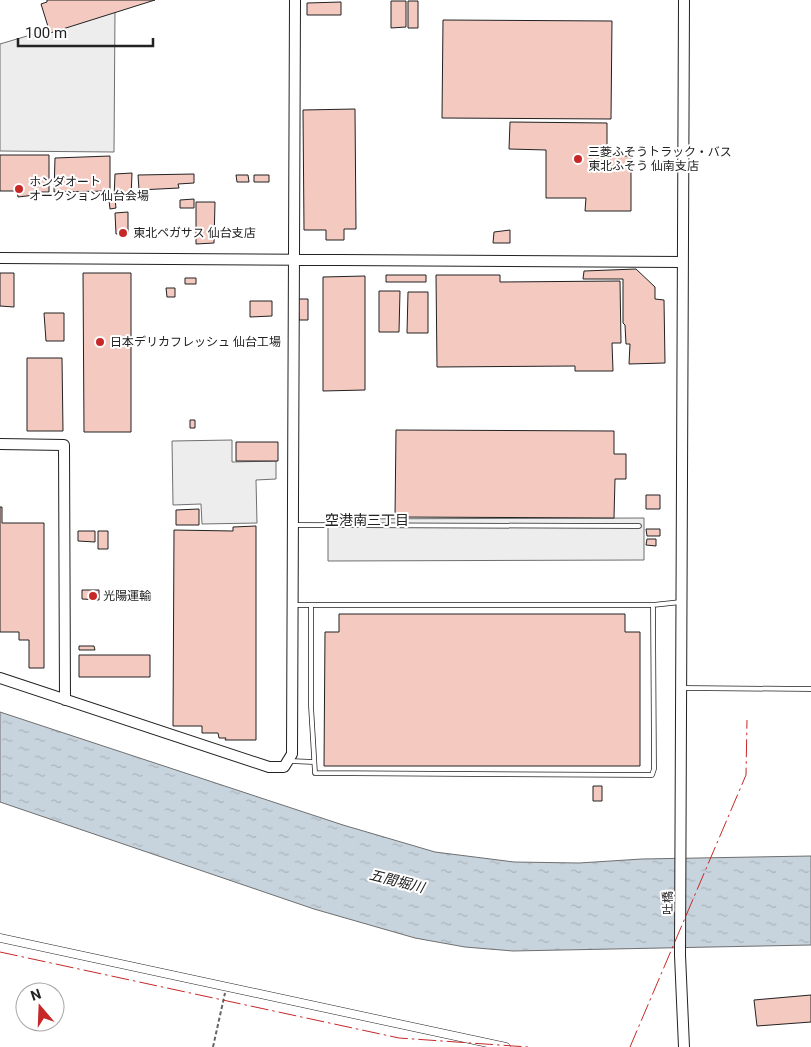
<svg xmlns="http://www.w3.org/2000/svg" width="811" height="1047" font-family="Roboto,'Noto Sans JP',sans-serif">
  <defs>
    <pattern id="water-ripples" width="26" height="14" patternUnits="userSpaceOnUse" patternTransform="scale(1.25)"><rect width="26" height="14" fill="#c7d3dd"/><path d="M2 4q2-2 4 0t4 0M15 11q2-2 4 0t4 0" fill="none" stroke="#abb5bd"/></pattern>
  </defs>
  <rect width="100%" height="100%" fill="#fff"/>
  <path fill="#ededed" stroke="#6f6f6f" d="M115,10L114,152L0,151V44Z
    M232,440V462L276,461V479L256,480L257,523L202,524L201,504L173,505L172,441Z
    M644,518V560L328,561V519Z"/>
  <path fill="url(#water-ripples)" stroke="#6f6f6f" d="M0,712L343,825L435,852L514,862L579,863L642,859L811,856V945L513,951L465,947L415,938L314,909L0,802Z"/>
  <path fill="#f3c9c0" stroke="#222" d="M47,0H155L50,33L41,4L47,2Z
    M391,1H406V27L391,28Z
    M408,1H418V28H408Z
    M341,2V15H307V3Z
    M443,20L612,21L611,119L442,118Z
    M355,109L356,229H344V240H326V230H304L303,110Z
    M510,122L607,123V156H631V211H585L586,198H546V150L509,149Z
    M0,155H49V192H35V195L18,197L17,191H0Z
    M110,156V191L54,192L55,158Z
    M132,173L131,198H114L115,174Z
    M194,174V183L178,184L179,188L139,190L138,175Z
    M236,175H248L249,182H237Z
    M254,175H269V182H254Z
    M115,199L116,208L110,209L109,200Z
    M194,199V208H180V200Z
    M196,202H215L214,243L196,244Z
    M128,212V233L116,234L115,213Z
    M510,230V243H493L494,232Z
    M636,269L655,287V299L664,300L665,363L629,364L630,344H626L625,325L623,323V279H583L584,271Z
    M0,273H14V307L0,306Z
    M83,273H131V432H84Z
    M386,275H426V282H386Z
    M436,275H500V282L620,281L621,343H612L613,371H575V366L437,367Z
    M365,276V390L323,391V277Z
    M185,278H196V284H185Z
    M166,288H175V297H167Z
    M379,291H400L399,332H379Z
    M408,292H428V333H407Z
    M298,299H308V320H299Z
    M250,301H272V316L250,317Z
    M44,313H64V341H46Z
    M27,358H62L63,431H27Z
    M190,420H195V428H190Z
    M396,430L614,431V454H626V479H615L614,518L395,517Z
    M236,442H278V461H236Z
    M646,495H660V509H646Z
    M0,507H2V523H44V668H29V640H19V632H0Z
    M199,509V525H176V510Z
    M256,526V740H225L226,738H219L218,733H202V726H173L174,530L233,531V527Z
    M646,529H660V536H647Z
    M78,531H95V542L78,541Z
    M98,531H108V549H98Z
    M647,539H656V546L646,545Z
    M82,590H99V600L82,599Z
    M339,614H625V632H640V766H324L325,632H339Z
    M79,646H94L95,650H79Z
    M79,655H150V677H79Z
    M593,786H602V801H593Z
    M811,995V1022L757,1026L754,1000Z"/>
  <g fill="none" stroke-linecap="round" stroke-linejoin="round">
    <defs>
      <path id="service" d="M293,525L639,526
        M293,605H311
        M653,605L654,769L652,775L315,773L311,706V605H653L681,602
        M683,688L811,689
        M290,761L314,762"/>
      <path id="minor" d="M0,938L506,1047"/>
      <path id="tertiary" d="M0,258L682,262
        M0,444L64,445L65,700
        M0,678L269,767H284L292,754L295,0
        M684,1047L680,955L684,0"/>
    </defs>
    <use href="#service" stroke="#222" stroke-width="5.5"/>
    <use href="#minor" stroke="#222" stroke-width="9"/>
    <use href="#tertiary" stroke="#222" stroke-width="12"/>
    <path stroke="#646464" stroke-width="2" stroke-dasharray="4 2.5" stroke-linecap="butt" d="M213,1047L225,993"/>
    <use href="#service" stroke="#fff" stroke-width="4"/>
    <use href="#minor" stroke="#fff" stroke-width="8"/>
    <use href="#tertiary" stroke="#fff" stroke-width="10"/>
    <path stroke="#c62828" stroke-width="1" stroke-dasharray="18 4 2.5 4" stroke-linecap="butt" d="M0,952L399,1038L528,1047
      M630,1047L746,775L747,720"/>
  </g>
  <g fill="#c62828" stroke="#fff" stroke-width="2">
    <circle cx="578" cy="159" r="5"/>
    <circle cx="19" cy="189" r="5"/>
    <circle cx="123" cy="233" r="5"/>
    <circle cx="100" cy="342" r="5"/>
    <circle cx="93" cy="596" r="5"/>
  </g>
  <g text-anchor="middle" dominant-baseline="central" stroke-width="4" stroke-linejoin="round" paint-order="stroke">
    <g font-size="12" fill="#222" stroke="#fff" text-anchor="start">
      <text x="588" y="152">三菱ふそうトラック・バス<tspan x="588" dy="14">東北ふそう 仙南支店</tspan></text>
      <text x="29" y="182">ホンダオート<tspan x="29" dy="14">オークション仙台会場</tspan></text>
      <text x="133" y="233">東北ペガサス 仙台支店</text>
      <text x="110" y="342">日本デリカフレッシュ 仙台工場</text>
      <text x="103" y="596">光陽運輸</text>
    </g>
    <g font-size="12" fill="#222" stroke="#fff">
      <text transform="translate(668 903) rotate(-90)">吐橋</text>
    </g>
    <g font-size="14" fill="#222" stroke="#fff">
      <text x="367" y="520">空港南三丁目</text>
    </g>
    <g font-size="14" font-style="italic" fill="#222" stroke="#fff">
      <text transform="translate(397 881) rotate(14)">五間堀川</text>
    </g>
  </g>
  <g transform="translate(40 1007) rotate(341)"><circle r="24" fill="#ffffff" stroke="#a7a7a7"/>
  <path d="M0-4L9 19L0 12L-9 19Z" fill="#c62828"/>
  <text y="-8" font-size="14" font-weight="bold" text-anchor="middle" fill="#222222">N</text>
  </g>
  <path d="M18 38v8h135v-8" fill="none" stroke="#222222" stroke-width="2.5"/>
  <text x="25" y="38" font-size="15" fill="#222222" stroke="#ffffff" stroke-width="4" paint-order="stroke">100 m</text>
</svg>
